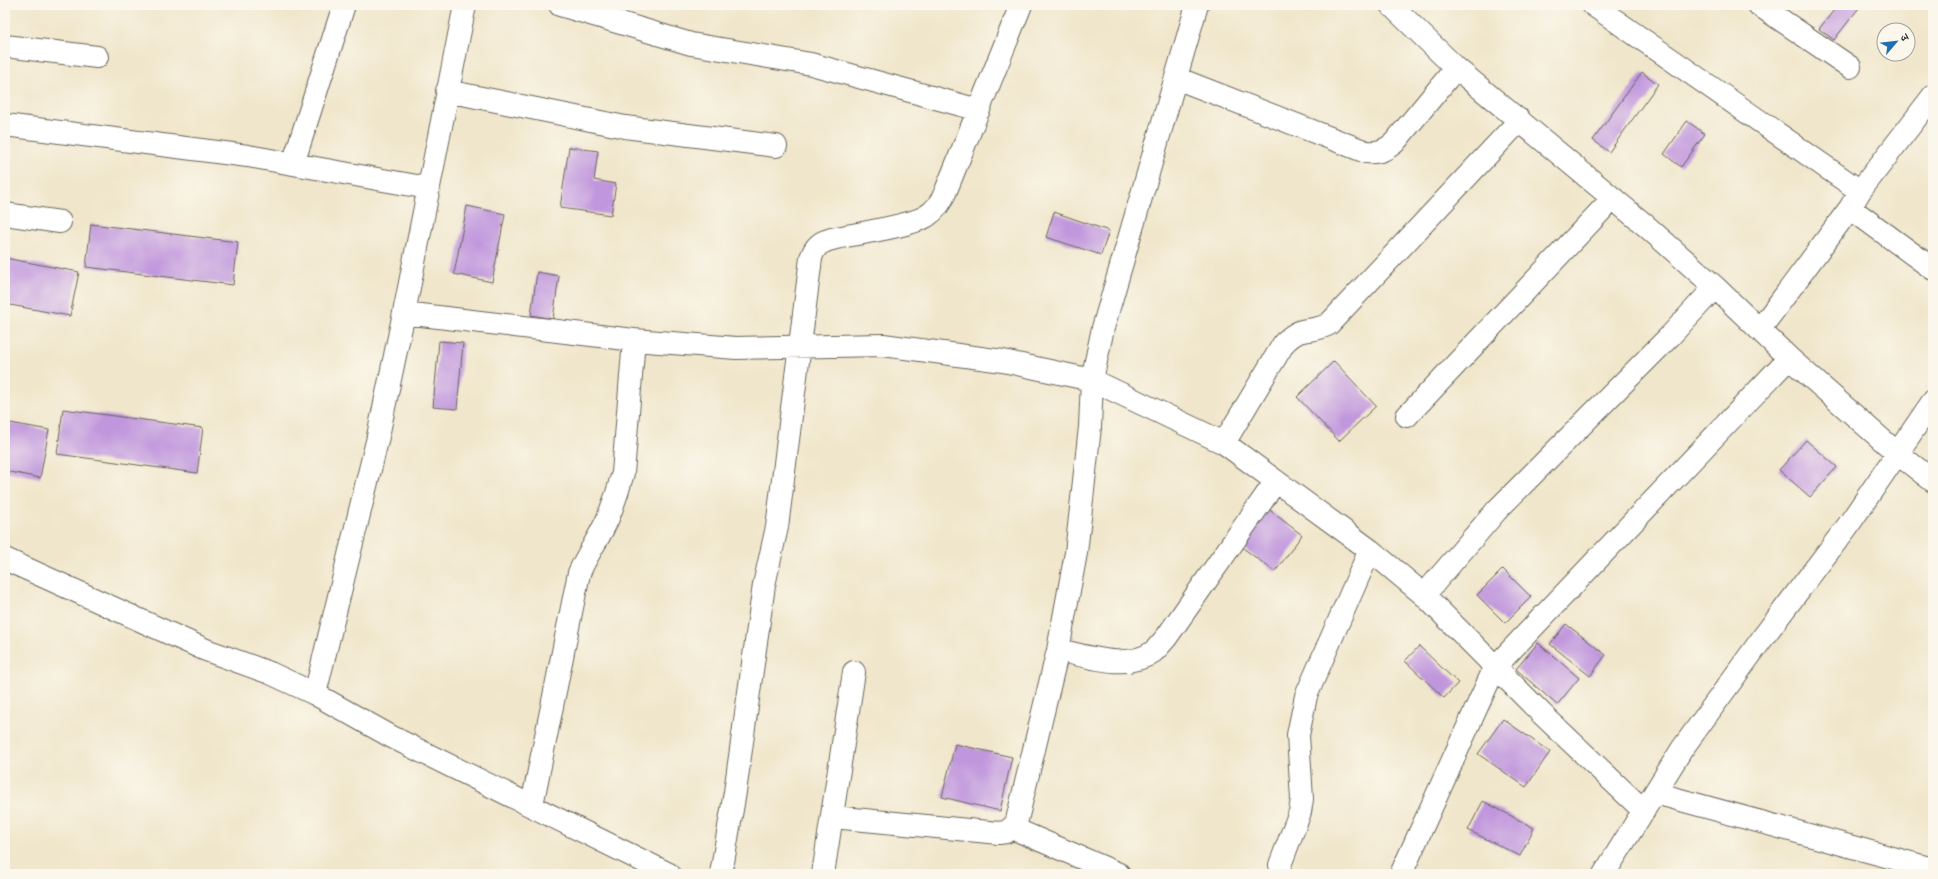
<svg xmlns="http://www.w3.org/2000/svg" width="1938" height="879" font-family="'Gentium Book Plus','Noto Serif Devanagari',serif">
  <rect width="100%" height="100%" fill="#fbf7ec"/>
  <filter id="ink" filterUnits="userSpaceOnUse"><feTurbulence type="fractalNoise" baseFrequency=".025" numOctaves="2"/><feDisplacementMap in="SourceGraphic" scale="8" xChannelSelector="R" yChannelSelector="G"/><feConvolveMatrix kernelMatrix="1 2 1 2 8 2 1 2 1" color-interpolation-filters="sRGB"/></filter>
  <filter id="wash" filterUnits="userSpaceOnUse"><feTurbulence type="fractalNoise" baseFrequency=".012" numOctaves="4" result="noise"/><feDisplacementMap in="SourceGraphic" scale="16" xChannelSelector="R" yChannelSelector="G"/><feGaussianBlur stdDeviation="0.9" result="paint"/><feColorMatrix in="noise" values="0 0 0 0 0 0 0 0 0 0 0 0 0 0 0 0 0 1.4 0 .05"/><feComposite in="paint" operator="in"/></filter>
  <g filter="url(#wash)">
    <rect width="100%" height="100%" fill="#f0e6cb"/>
    <g id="blocks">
      <path fill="#c096dd" d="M1838,5H1861L1834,40L1819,29Z
        M1642,72L1658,84L1609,152L1593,140Z
        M1687,121L1705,134L1681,167L1664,154Z
        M569,147L598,151L594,180L616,184L611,215L560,208Z
        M467,206L505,214L492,282L454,274Z
        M1054,212L1109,231L1101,255L1046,237Z
        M91,224L238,242L233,285L86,267Z
        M5,258L79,272L70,316L5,304Z
        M537,272L559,276L553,319L531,315Z
        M439,341L463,343L457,409L433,407Z
        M1334,361L1376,406L1339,441L1297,397Z
        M63,409L203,428L197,473L57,454Z
        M5,422L49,430L40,478L5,471Z
        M1806,440L1837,467L1810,497L1779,470Z
        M1267,508L1302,535L1275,572L1239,545Z
        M1503,569L1531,597L1505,623L1477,595Z
        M1566,624L1606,655L1590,676L1550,644Z
        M1538,643L1579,678L1557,705L1516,669Z
        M1419,646L1458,683L1444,698L1405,661Z
        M1503,719L1550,752L1526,787L1478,754Z
        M955,744L1012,757L1000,811L942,797Z
        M1483,801L1534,828L1520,856L1468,830Z"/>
    </g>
  </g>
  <g filter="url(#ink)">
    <use href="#blocks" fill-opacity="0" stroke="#666359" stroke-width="1"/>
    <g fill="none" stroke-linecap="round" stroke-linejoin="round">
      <defs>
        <path id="street" d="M465,5L404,313L634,340L736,348L883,345L1003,361L1092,380L1224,443L1370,550L1424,595L1543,715L1644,811
          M560,5L691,44L811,64L979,110
          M1391,5L1456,68L1645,225L1715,287L1789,358L1897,453L1933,481
          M1593,5L1860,191
          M1759,5L1850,67
          M5,46L97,57
          M1176,78L1366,152C1378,153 1384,151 1394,143L1456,68
          M447,91L625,127L776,146
          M5,125L248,156L293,164L344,5
          M293,164L428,188
          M1850,208L1933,269
          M5,214L60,222
          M1760,329L1850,208L1860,191L1933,96
          M1407,416L1613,198
          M1224,443L1284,343C1304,323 1309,335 1329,324L1520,120
          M5,559L206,650L270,673L315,694L392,737L669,874
          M1424,595L1497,510L1671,335L1715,287
          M1058,650C1087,656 1126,671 1153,652C1158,648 1162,642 1166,638L1276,481
          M315,694L377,441L404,313
          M1655,793L1933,869
          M532,805L579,573C587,554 600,537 608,518C614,503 619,488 623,473L634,340
          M833,817L999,833L1006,832L1016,824L1058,650L1076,553L1090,427L1092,380L1103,328L1197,5
          M1012,828L1119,874
          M1280,865L1300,812L1302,799L1298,735L1306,696L1370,550
          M721,874L735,792L764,585L777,527L811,258C815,246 820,242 832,239C853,234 914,226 928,215C936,210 941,202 945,193L1021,5
          M823,874L854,672
          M1401,874L1495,667L1789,358
          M1604,874L1682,749L1764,636L1847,527L1933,401"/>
      </defs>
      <use href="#street" stroke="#666359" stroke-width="24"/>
      <use href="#street" stroke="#fff" stroke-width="22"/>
    </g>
  </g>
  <rect width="1938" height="879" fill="none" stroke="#fbf7ec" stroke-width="20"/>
  <g transform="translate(1896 42) rotate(62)"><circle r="19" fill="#fbf7ec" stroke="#a29f99"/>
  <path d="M0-3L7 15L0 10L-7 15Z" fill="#1f6fb2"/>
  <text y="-6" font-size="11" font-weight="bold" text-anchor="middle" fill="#1c1c1c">उ</text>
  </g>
</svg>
